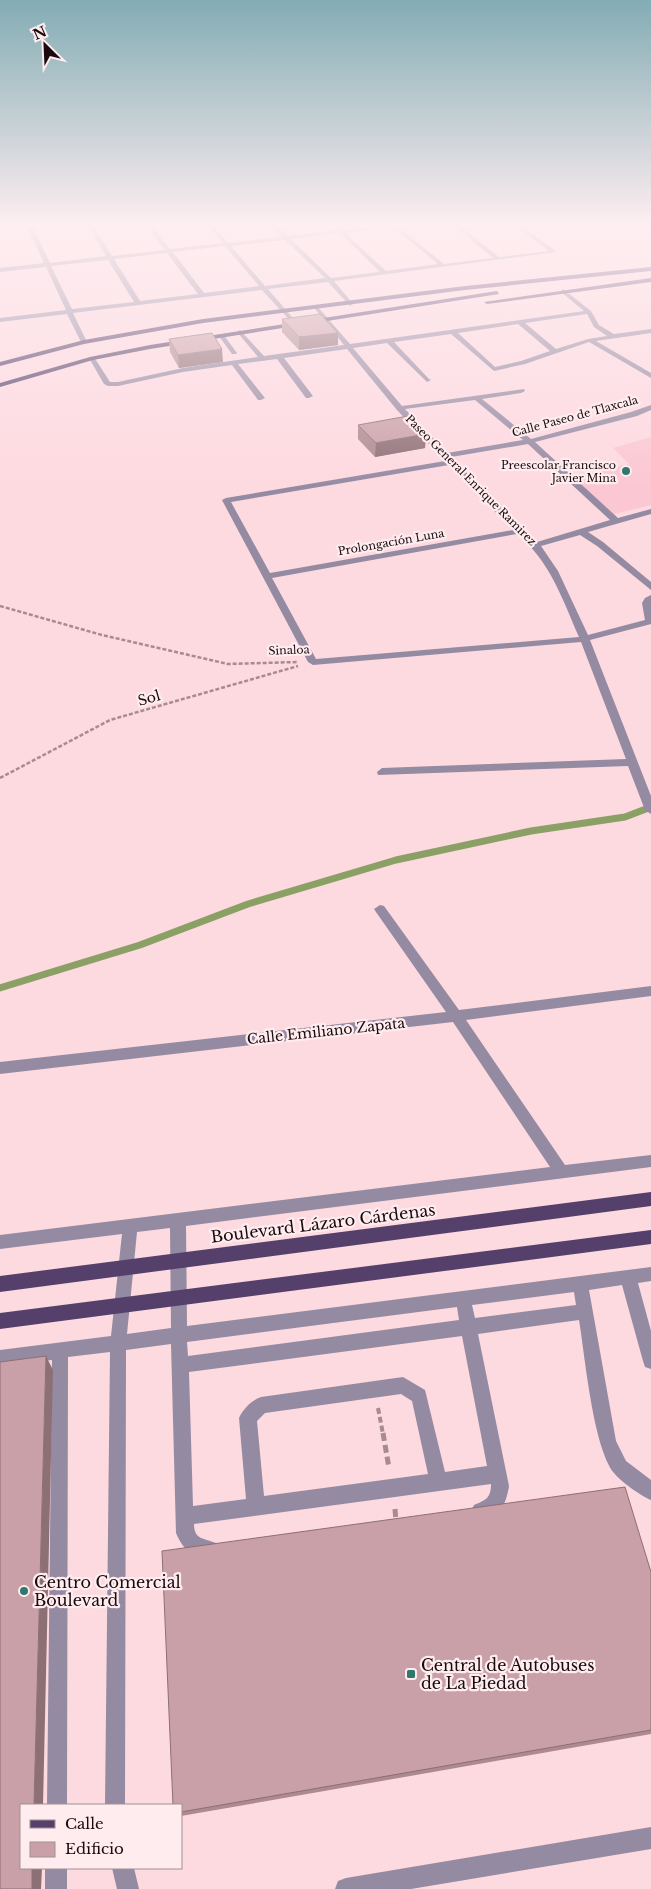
<svg xmlns="http://www.w3.org/2000/svg" width="651" height="1889" font-family="'Libre Baskerville',serif">
  <rect width="100%" height="100%" fill="#fdd9e0"/>
  <path fill="#fbc7d2" d="M651,437V505L614,514L573,478L629,464L613,448Z"/>
  <g fill="none" stroke-linecap="round" stroke-linejoin="round">
    <path stroke="#8ba065" stroke-width="7" d="M0,988L140,945L248,904L396,860L531,831L625,817L651,807"/>
    <path stroke="#a78b91" stroke-width="2.5" stroke-dasharray="4 2" stroke-linecap="butt" d="M0,606L102,635L228,664L297,662
      M0,778L110,720L298,666"/>
    <path stroke="#a78b91" stroke-width="4" stroke-dasharray="6 3" stroke-linecap="butt" d="M378,1408L383,1434"/>
    <path stroke="#a78b91" stroke-width="5" stroke-dasharray="8 4" stroke-linecap="butt" d="M383,1433L389,1468
      M395,1509L396,1522"/>
    <path fill="#948aa2" fill-rule="evenodd" d="M14,225H32L50,263L106,256L87,225H93L112,256L165,250L146,225H152L170,249L223,243L207,225H213L228,243L282,237L270,225H276L288,236L336,230L334,228L337,226L342,230L402,225L398,227L444,264L493,258L453,225H459L499,257L549,251L514,225H520L557,252L334,281L353,304L350,306L328,282L268,289L298,324L299,325L296,327L262,290L73,313L87,342L84,344L81,342L67,314L0,322V318L66,310L46,267L0,272V268L44,263L27,227L0,230V226ZM393,227L438,264L386,271L345,233ZM340,233L380,272L331,278L291,239ZM285,240L325,278L265,286L231,246ZM225,246L259,286L204,293L173,252ZM167,253L198,294L140,301L114,259ZM108,260L134,302L72,309L51,266Z
      M563,289L591,311L599,325L614,334L651,329V333L596,341L651,373V378L589,342L525,364L494,371L451,334L394,342L429,379L431,380L427,382L387,343L353,348L402,406L524,389L525,391L521,393L482,399L531,439L631,412L651,405V410L637,416L535,442L618,518L651,509V514L588,532L603,542L651,582V590L597,546L580,535L541,546L558,571L588,635L645,620L642,603L645,598L651,595V624L590,640L651,796V814L645,810L628,766L378,775L377,772L382,768L626,759L581,642L313,665L308,662L222,500L226,498L445,461L397,410L347,349L284,358L313,396L309,398H306L277,359L238,364L265,398L261,400H258L232,365L183,372L118,386H108L104,384L89,358L94,357L110,382H118L183,368L258,357L237,332L240,330L264,356L344,345L315,309V307L317,306L350,344L584,311L561,292ZM587,314L594,327L607,336L588,339L556,349L525,323ZM518,324L550,351L521,361L495,367L458,333ZM475,400L523,440L447,453L405,409ZM528,444L610,520L537,542L522,529L451,457ZM449,465L513,530L270,573L231,502ZM517,534C550,561 562,598 579,637L316,659L272,578Z
      M219,334H223L237,353L236,354H232L218,335Z
      M380,905L384,906L459,1010L651,986V996L466,1020L565,1165L651,1155V1167L186,1226L187,1326L651,1267V1281L638,1283L651,1331V1369L645,1367L643,1361L622,1285L589,1290L616,1441L626,1461L651,1480V1500C641,1496 620,1481 614,1473C593,1447 585,1356 579,1320L478,1334L509,1486C506,1505 497,1527 474,1517L471,1511L474,1505C486,1500 491,1498 491,1484L194,1524C194,1540 204,1538 216,1543L219,1549L216,1555C197,1564 183,1550 176,1533L171,1344L126,1350L125,1805H105L110,1352L68,1357L67,1805H47L52,1360L0,1366V1350L111,1336L122,1234L0,1249V1235L550,1167L453,1022L0,1074V1062L446,1012L376,912L374,909ZM170,1228L171,1328L127,1334L137,1232ZM574,1292L576,1305L475,1318L472,1305ZM457,1307L459,1320L188,1356L187,1342ZM462,1336L487,1466L445,1472L425,1390L403,1377L261,1397C252,1400 243,1409 239,1418L246,1499L193,1506L189,1372ZM401,1394L412,1401L428,1474L264,1496L257,1421L265,1413Z
      M651,1827V1849L411,1889H335L338,1881L346,1878Z
      M45,1868H67V1889H45Z
      M112,1868H134L139,1889H117Z"/>
    <path fill="#54406a" fill-rule="evenodd" d="M651,267V271L465,290L203,323L84,344L0,366V362L84,340L203,319L465,286Z
      M651,278V282L487,304L484,302Z
      M497,291L499,294L150,349L93,360L0,387V383L90,357L150,345Z
      M651,1192V1206L0,1292V1276Z
      M651,1230V1244L0,1329V1313Z"/>
  </g>
  <path fill="#ad8990" d="M282,319L338,333V345L299,350L282,332Z
    M169,339L223,362L179,368L170,352Z
    M358,425L426,434L425,448L375,457L358,439Z
    M651,1572V1734L181,1816V1805Z"/>
  <path fill="#8d6f76" d="M338,333V345L299,350V337Z
    M222,349L223,362L179,368L178,355Z
    M426,434L425,448L375,457L376,443Z
    M46,1356L53,1370L43,1805H34Z
    M32,1868H42L41,1889H32Z"/>
  <path fill="#c99fa8" stroke="#8d6f76" d="M320,314L338,333L299,337L282,319Z
    M212,333L222,349L178,355L169,339Z
    M408,416L426,434L376,443L358,425Z
    M46,1356L34,1805H21V1868H32V1889H0V1362Z
    M625,1487L651,1572V1730L181,1812V1805H173L162,1551Z"/>
  <linearGradient id="sky" x2="0" y2="1"><stop stop-color="#83acb4"/><stop offset="0.46" stop-color="#feeef1"/><stop offset="1" stop-color="#feeef1" stop-opacity="0"/></linearGradient>
  <rect width="651" height="489" fill="url(#sky)"/>
  <g fill="#31776f" stroke="#feecef" stroke-width="2">
    <circle cx="626" cy="471" r="5"/>
    <circle cx="24" cy="1591" r="5"/>
    <rect x="406" y="1669" width="10" height="10" rx="2.5"/>
  </g>
  <g text-anchor="middle" dominant-baseline="central" stroke-width="4.5" stroke-linejoin="round" paint-order="stroke">
    <g font-size="11" fill="#180a0e" stroke="#feecef">
      <text transform="translate(575 416) rotate(-15)">Calle Paseo de Tlaxcala</text>
      <text transform="translate(471 480) rotate(45)">Paseo General Enrique Ramirez</text>
      <text transform="translate(391 542) rotate(-10)">Prolongación Luna</text>
      <text transform="translate(289 650) rotate(-2)">Sinaloa</text>
    </g>
    <g font-size="11" fill="#180a0e" stroke="#feecef" text-anchor="end">
      <text x="616" y="465">Preescolar Francisco<tspan x="616" dy="13">Javier Mina</tspan></text>
    </g>
    <g font-size="14" fill="#180a0e" stroke="#feecef">
      <text transform="translate(149 698) rotate(-16)">Sol</text>
      <text transform="translate(326 1031) rotate(-6)">Calle Emiliano Zapata</text>
    </g>
    <g font-size="16" fill="#180a0e" stroke="#feecef">
      <text transform="translate(323 1223) rotate(-7)">Boulevard Lázaro Cárdenas</text>
    </g>
    <g font-size="16" fill="#180a0e" stroke="#feecef" text-anchor="start">
      <text x="34" y="1582">Centro Comercial<tspan x="34" dy="18">Boulevard</tspan></text>
      <text x="421" y="1665">Central de Autobuses<tspan x="421" dy="18">de La Piedad</tspan></text>
    </g>
  </g>
  <rect x="20" y="1804" width="162" height="65" fill="#feecef" stroke="#a29295"/>
  <rect x="30" y="1820" width="25" height="8" fill="#54406a" stroke="#a29295"/>
  <text x="65" y="1829" font-size="15" fill="#180a0e">Calle</text>
  <rect x="30" y="1842" width="25" height="15" fill="#c99fa8" stroke="#a29295"/>
  <text x="65" y="1854" font-size="15" fill="#180a0e">Edificio</text>
  <g transform="translate(45 45) rotate(336)" stroke="#feecef" stroke-width="4" paint-order="stroke">
  <path d="M0-4L9 19L0 12L-9 19Z" fill="#180a0e"/>
  <text y="-8" font-size="14" font-weight="bold" text-anchor="middle" fill="#180a0e">N</text>
  </g>
</svg>
